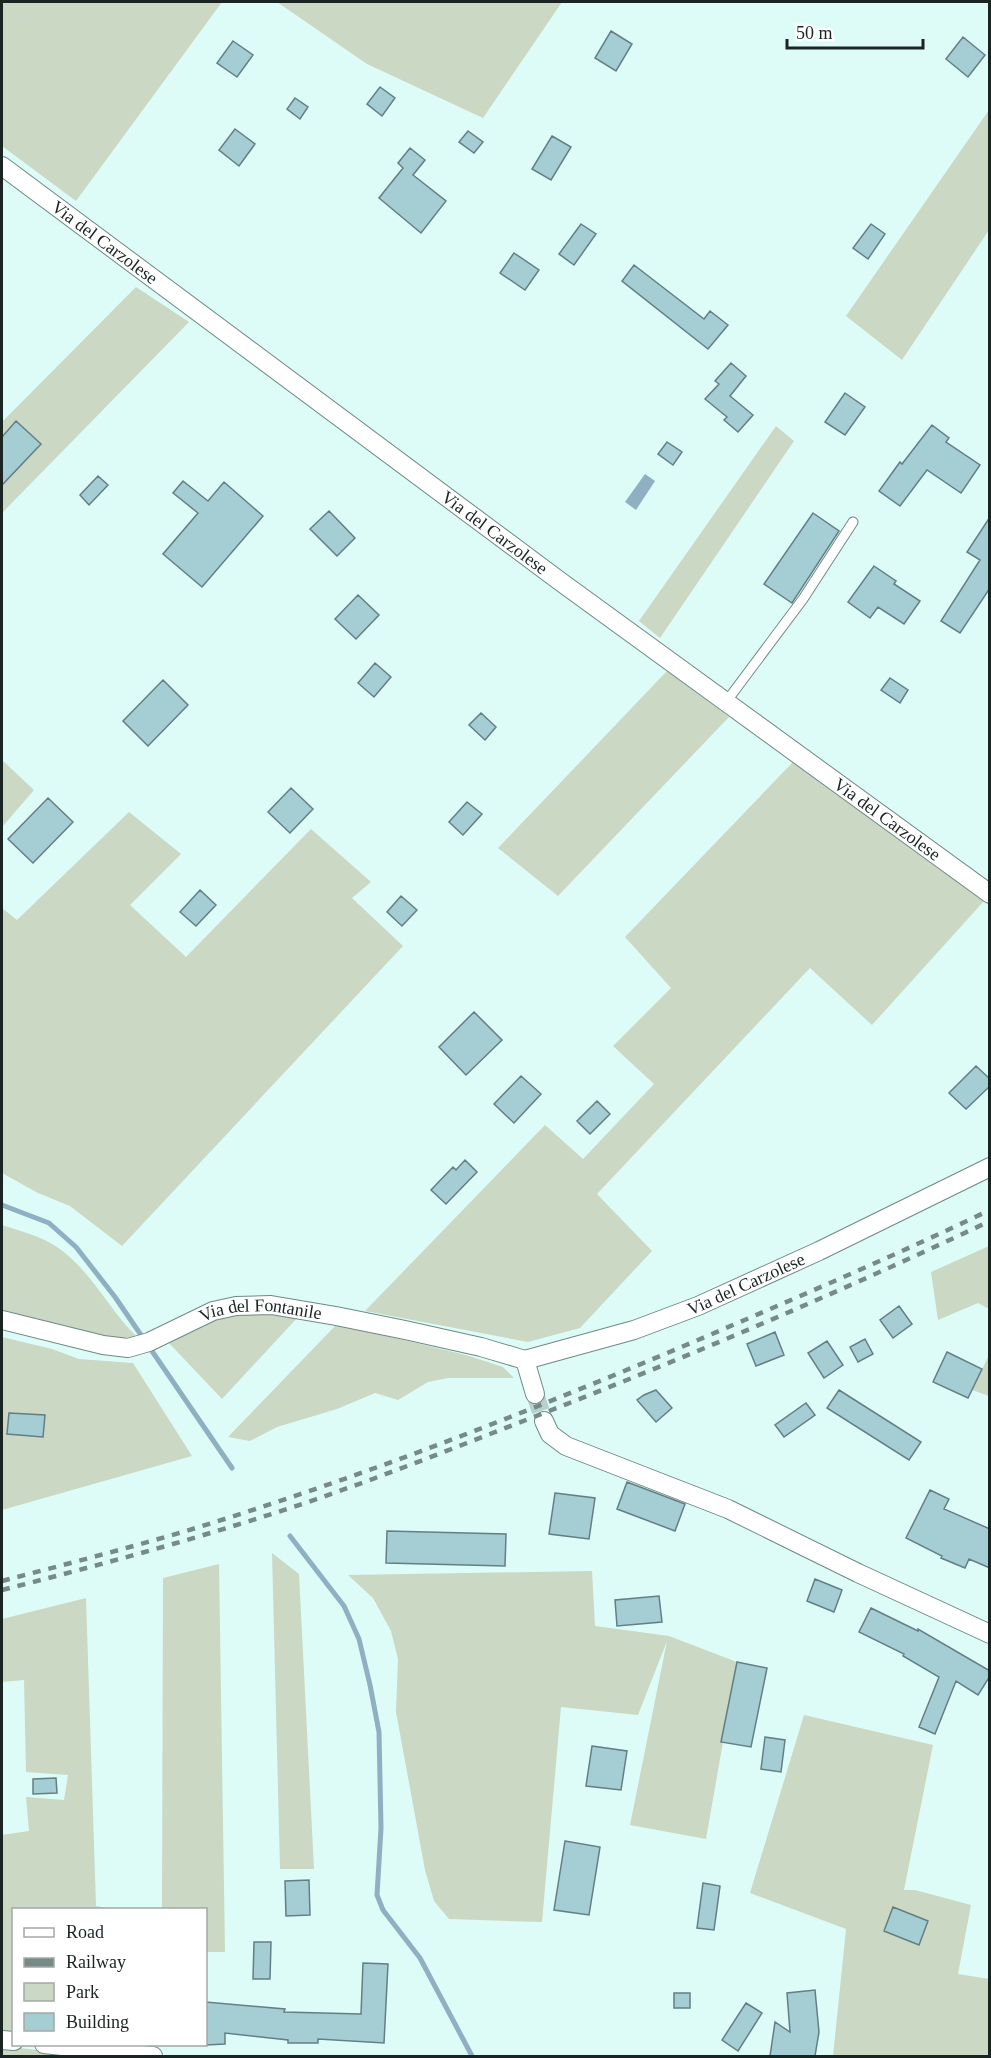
<svg xmlns="http://www.w3.org/2000/svg" width="991" height="2058" font-family="Georgia,serif">
  <rect width="100%" height="100%" fill="#ddfcf7"/>
  <path fill="#cad8c4" d="M2,2H222L76,201L2,146Z
    M277,2H562L483,118L367,64Z
    M989,110V230L902,360L846,316Z
    M136,287L189,322L2,513V422Z
    M776,426L794,441L660,638L639,621Z
    M667,671L729,717L558,896L498,848Z
    M2,760L34,790L2,827Z
    M793,762L984,901L872,1025L810,968L597,1194L652,1251L580,1328L528,1342L365,1311L545,1125L583,1159L654,1084L613,1046L671,988L625,937Z
    M129,812L181,854L130,905L186,957L311,829L371,882L352,898L403,946L122,1246L70,1206L38,1193L2,1173V908L17,920Z
    M2,1225C20,1231 41,1236 57,1247C90,1269 109,1310 137,1337L113,1338L2,1310Z
    M989,1246V1309L978,1303L938,1320L931,1272Z
    M246,1312L298,1317L222,1399L168,1342L210,1319Z
    M337,1324L466,1355L503,1367L514,1378H448L428,1382L398,1400L375,1393L337,1409L277,1427L250,1441L228,1437Z
    M2,1337L52,1349L79,1359L133,1363L192,1456L2,1510Z
    M989,1355V1396L972,1390Z
    M272,1553L299,1574L314,1869H280Z
    M219,1564L225,1952H206V1910L162,1909L163,1578Z
    M592,1571L595,1626L669,1636L737,1662L706,1839L630,1825L667,1641L638,1715L561,1707L542,1922L449,1919L434,1901L425,1870L396,1712L398,1659L391,1631L373,1598L348,1575Z
    M86,1598L96,1906L114,1909L14,1910L13,2032L2,2031V1835L29,1831L26,1797L64,1800L68,1775L26,1772L24,1680L2,1682V1619Z
    M804,1715L933,1745L904,1890H915L971,1905L958,1974L989,1979V2056H833L846,1929L750,1893Z
    M2,2046L89,2056H2Z"/>
  <path fill="#8fb0c2" d="M645,474L655,481L636,510L625,502Z"/>
  <g fill="none" stroke-linecap="round" stroke-linejoin="round">
    <path stroke="#8fb0c2" stroke-width="5" d="M2,1205L49,1223L76,1247L115,1297L232,1468
      M290,1536L344,1606L359,1639L370,1685L379,1732L381,1828L377,1895L383,1910L420,1958L472,2056"/>
  </g>
  <path fill="#a4ced4" stroke="#637f84" stroke-width="1.5" d="M611,31L632,44L616,71L595,58Z
    M963,37L985,55L968,77L946,59Z
    M233,41L253,55L237,77L217,63Z
    M380,87L395,98L382,116L367,104Z
    M295,98L308,107L300,119L287,109Z
    M235,129L255,144L239,166L219,150Z
    M468,131L483,142L474,153L459,142Z
    M552,136L571,147L551,180L532,169Z
    M410,148L425,160L413,175L446,201L421,233L379,198L403,168L398,163Z
    M581,224L596,234L574,265L559,254Z
    M871,224L885,234L868,259L853,248Z
    M514,253L539,270L525,290L500,273Z
    M634,265L704,319L710,311L728,325L708,349L622,281Z
    M731,363L746,376L730,396L753,415L738,432L724,420L727,417L705,399L719,384L715,381Z
    M845,393L865,407L845,435L825,422Z
    M16,421L41,444L2,485V437Z
    M932,425L949,438L946,442L980,465L961,493L927,470L900,506L879,491L900,462L902,464Z
    M667,442L682,452L673,465L658,454Z
    M98,476L108,485L89,505L80,495Z
    M183,481L208,501L224,482L263,516L202,587L163,554L198,513L173,493Z
    M329,511L355,538L337,556L310,529Z
    M813,513L839,531L792,603L764,584Z
    M990,517V588L960,633L941,621L980,560L967,552Z
    M874,566L896,581L894,584L920,601L904,624L878,607L870,618L848,602Z
    M358,595L379,615L356,639L335,619Z
    M375,663L391,677L374,697L358,683Z
    M890,678L908,690L900,703L881,690Z
    M163,680L188,705L148,746L123,721Z
    M481,713L496,727L485,740L469,725Z
    M291,788L313,809L290,833L268,812Z
    M48,798L73,822L33,863L8,839Z
    M467,802L482,814L463,835L449,822Z
    M200,890L216,905L196,926L180,912Z
    M401,896L417,910L402,926L387,912Z
    M474,1012L502,1040L466,1075L439,1047Z
    M976,1066L990,1079V1086L966,1109L949,1093Z
    M521,1076L541,1094L514,1123L494,1104Z
    M597,1101L610,1114L590,1134L577,1121Z
    M465,1160L477,1172L446,1204L431,1190L453,1167L456,1170Z
    M899,1306L912,1324L893,1338L880,1320Z
    M775,1332L784,1355L756,1366L747,1344Z
    M865,1339L873,1354L858,1362L850,1347Z
    M827,1341L843,1365L824,1378L808,1353Z
    M947,1352L982,1369L968,1398L933,1382Z
    M656,1390L672,1408L656,1422L637,1400L644,1395Z
    M839,1390L921,1442L909,1460L827,1408Z
    M806,1403L815,1415L784,1437L775,1425Z
    M9,1413L45,1415L43,1437L7,1434Z
    M627,1482L685,1504L675,1531L617,1509Z
    M930,1490L949,1499L944,1509L990,1529V1568L969,1559L965,1568L941,1558L942,1556L906,1538Z
    M555,1493L595,1498L589,1539L549,1534Z
    M387,1531L506,1534L505,1566L386,1563Z
    M815,1579L842,1590L834,1612L807,1601Z
    M659,1596L662,1622L617,1626L615,1600Z
    M871,1608L918,1631V1629L990,1671V1676L978,1695L956,1681L935,1734L919,1727L939,1677L903,1656L904,1654L859,1632Z
    M737,1662L767,1668L751,1747L721,1742Z
    M765,1737L785,1740L781,1772L761,1769Z
    M592,1746L627,1751L621,1790L586,1786Z
    M56,1778L57,1793L33,1794V1779Z
    M565,1841L600,1847L589,1915L554,1910Z
    M309,1880L310,1915L286,1916L285,1881Z
    M703,1883L720,1886L714,1930L697,1928Z
    M893,1907L928,1921L919,1945L884,1931Z
    M254,1942H271L270,1979H253Z
    M363,1963L388,1964L384,2043L318,2039V2043H288V2040L225,2033V2044L206,2045V2002L285,2009L284,2012L361,2014Z
    M815,1990L819,2032L815,2056H770L775,2022L790,2032L787,1993Z
    M674,1993H690V2008H674Z
    M746,2003L762,2013L738,2051L722,2040Z"/>
  <g fill="none" stroke-linecap="round" stroke-linejoin="round">
    <path stroke="#b6d1cd" stroke-width="18" stroke-dasharray="18 9" stroke-linecap="butt" d="M535,1394L544,1421"/>
    <defs>
      <path id="service" d="M726,702L803,599L853,522"/>
      <g id="minor">
        <path id="s1" d="M2,166L561,582L990,894"/>
        <path id="s2" d="M2,1320L103,1345L128,1348L149,1342L213,1311L236,1306L271,1305L336,1316L405,1330L481,1347L525,1360"/>
        <path id="s3" d="M525,1360L634,1330L698,1306L819,1251L990,1167"/>
        <path d="M525,1360L535,1394"/>
        <path d="M544,1421L550,1434L566,1446L728,1509L858,1573L990,1634"/>
        <path d="M2,2040L14,2041"/>
        <path d="M44,2044L153,2056"/>
      </g>
    </defs>
    <use href="#service" stroke="#6e8a85" stroke-width="11"/>
    <use href="#minor" stroke="#6e8a85" stroke-width="20"/>
    <use href="#service" stroke="#fff" stroke-width="9"/>
    <use href="#minor" stroke="#fff" stroke-width="18"/>
    <path stroke="#768a87" stroke-width="4.5" stroke-dasharray="8 8" stroke-linecap="butt" d="M2,1581C63,1565 125,1549 186,1531C360,1478 531,1411 698,1340C796,1298 894,1256 990,1210
      M2,1590C104,1564 207,1536 308,1502C381,1477 454,1448 526,1420C683,1359 838,1293 990,1221"/>
  </g>
  <g text-anchor="middle" dominant-baseline="central" stroke-width="4.5" stroke-linejoin="round" paint-order="stroke">
    <g font-size="18" fill="#1a2523" stroke="#fff">
      <text stroke="none"><textPath href="#s1" startOffset="128">Via del Carzolese</textPath></text>
      <text stroke="none"><textPath href="#s1" startOffset="614">Via del Carzolese</textPath></text>
      <text stroke="none"><textPath href="#s1" startOffset="1100">Via del Carzolese</textPath></text>
      <text stroke="none"><textPath href="#s3" startOffset="234">Via del Carzolese</textPath></text>
      <text stroke="none"><textPath href="#s2" startOffset="270">Via del Fontanile</textPath></text>
    </g>
  </g>
  <rect width="991" height="2058" fill="none" stroke="#1a2523" stroke-width="6"/>
  <rect x="12" y="1908" width="195" height="138" fill="#ffffff" stroke="#a3a8a7" stroke-width="1.5"/>
  <rect x="24" y="1928" width="30" height="9" fill="#ffffff" stroke="#a3a8a7" stroke-width="1.5"/>
  <text x="66" y="1938" font-size="18" fill="#1a2523">Road</text>
  <rect x="24" y="1958" width="30" height="9" fill="#768a87" stroke="#a3a8a7" stroke-width="1.5"/>
  <text x="66" y="1968" font-size="18" fill="#1a2523">Railway</text>
  <rect x="24" y="1983" width="30" height="18" fill="#cad8c4" stroke="#a3a8a7" stroke-width="1.5"/>
  <text x="66" y="1998" font-size="18" fill="#1a2523">Park</text>
  <rect x="24" y="2013" width="30" height="18" fill="#a4ced4" stroke="#a3a8a7" stroke-width="1.5"/>
  <text x="66" y="2028" font-size="18" fill="#1a2523">Building</text>
  <path d="M787 39v9h136v-9" fill="none" stroke="#1a2523" stroke-width="3"/>
  <text x="796" y="39" font-size="18" fill="#1a2523" stroke="#ffffff" stroke-width="4.5" paint-order="stroke">50 m</text>
</svg>
